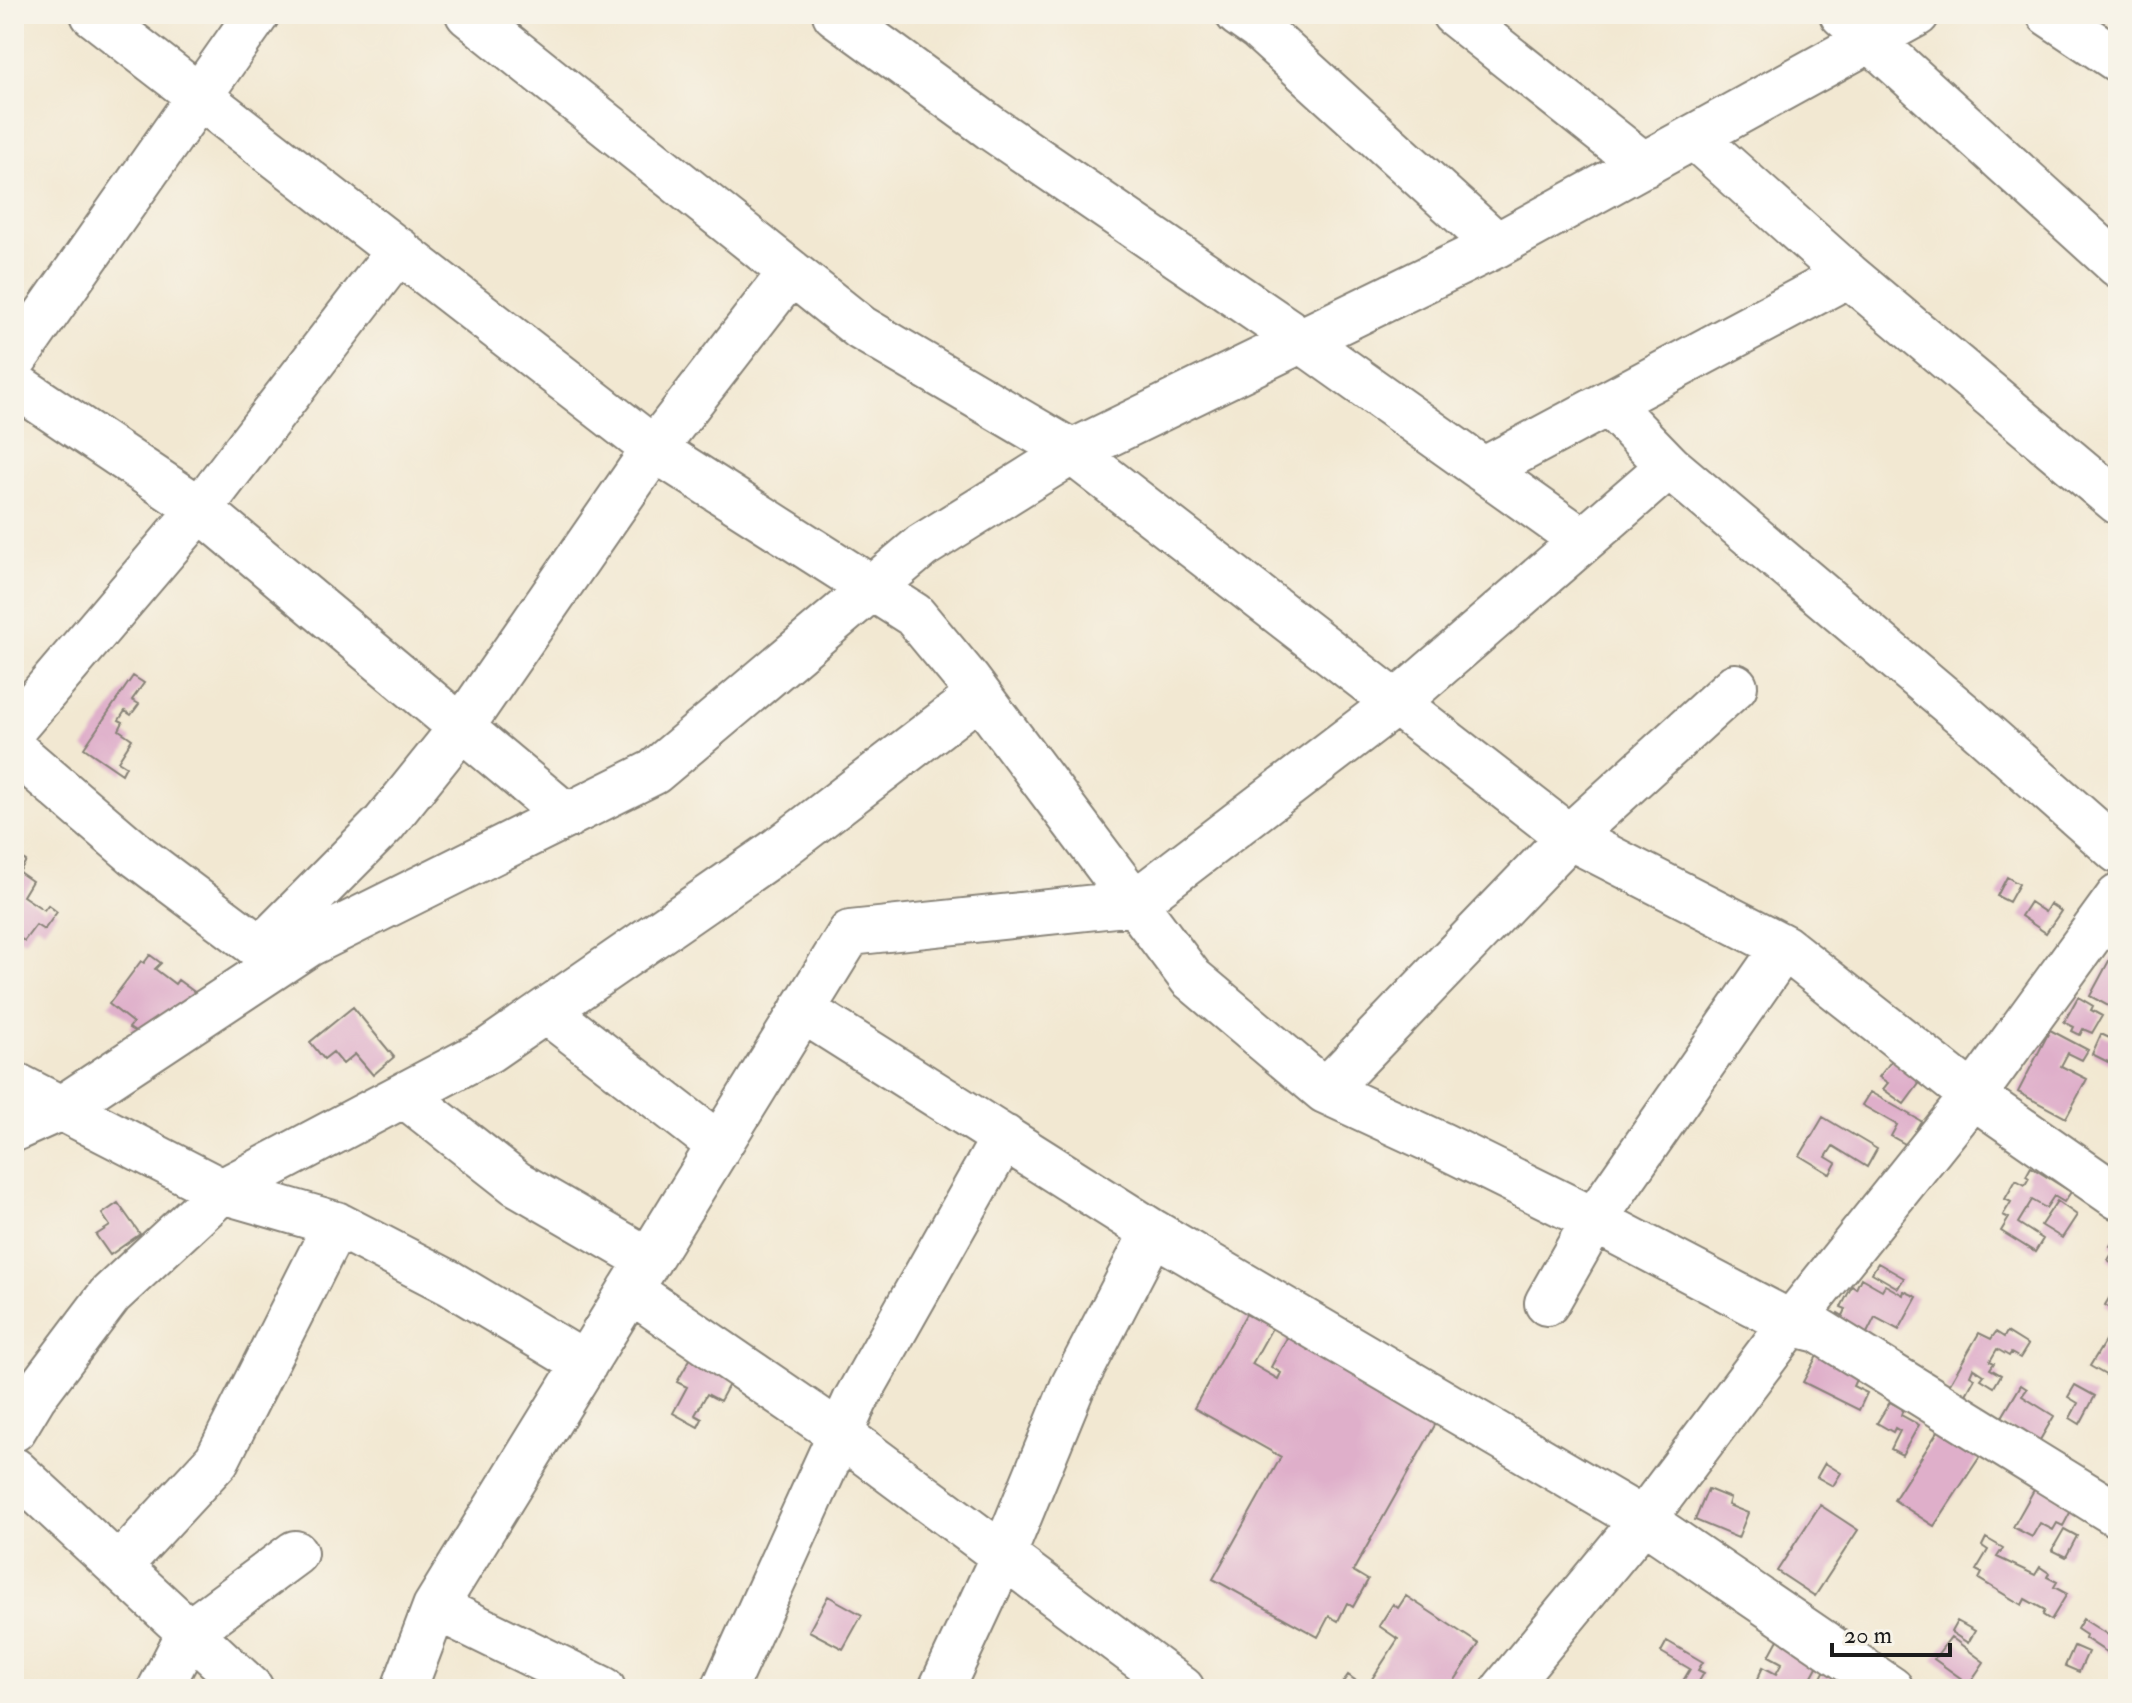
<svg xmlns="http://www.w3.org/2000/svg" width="2132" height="1703" font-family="'IM FELL Double Pica',serif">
  <rect width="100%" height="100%" fill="#f7f3e8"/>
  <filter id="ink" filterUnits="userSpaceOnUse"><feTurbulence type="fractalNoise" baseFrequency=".0125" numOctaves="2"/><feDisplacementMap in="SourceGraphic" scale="16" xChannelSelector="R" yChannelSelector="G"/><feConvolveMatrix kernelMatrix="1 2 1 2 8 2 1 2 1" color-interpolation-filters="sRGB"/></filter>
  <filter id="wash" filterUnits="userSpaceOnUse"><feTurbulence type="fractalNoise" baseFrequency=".006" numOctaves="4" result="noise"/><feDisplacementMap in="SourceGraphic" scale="32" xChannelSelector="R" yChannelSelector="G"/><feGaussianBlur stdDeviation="1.8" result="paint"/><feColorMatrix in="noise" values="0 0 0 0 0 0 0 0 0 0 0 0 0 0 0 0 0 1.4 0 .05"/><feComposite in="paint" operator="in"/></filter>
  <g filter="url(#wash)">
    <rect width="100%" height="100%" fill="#f2e8d2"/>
    <g id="blocks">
      <path fill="#dfafca" d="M133,676L144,683L132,700L139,704L131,715L125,711L119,720L123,722L119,730L132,739L118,761L126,766L122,774L84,748Z
        M14,853L26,861L19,872L32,881L23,896L44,910L48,905L57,912L44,930L36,925L24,941L14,934Z
        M2007,877L2019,884L2009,902L1997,896Z
        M2030,902L2045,912L2050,904L2061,911L2046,933L2021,916Z
        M150,955L161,963L155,969L175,984L178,980L200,996L153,1043L129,1028L133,1023L109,1004L141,961L144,963Z
        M2111,957L2118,960V972L2114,979L2118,981V997L2112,1008L2090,996Z
        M2078,997L2093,1006L2091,1010L2102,1016L2092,1033L2083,1029L2080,1035L2072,1031L2074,1027L2064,1022Z
        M353,1007L394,1057L373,1075L355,1054L343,1064L333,1052L324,1059L310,1042Z
        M2050,1030L2088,1050L2082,1060L2068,1053L2061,1066L2087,1079L2066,1118L2018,1092Z
        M2101,1034L2118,1042L2110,1063L2092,1054Z
        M1893,1059L1921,1081L1904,1104L1883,1089L1888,1083L1879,1077Z
        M1870,1092L1921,1121L1907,1145L1891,1136L1897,1125L1862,1105Z
        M1823,1117L1877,1149L1867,1167L1833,1146L1826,1157L1836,1163L1830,1174L1800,1156Z
        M2031,1167L2071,1192L2064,1202L2054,1196L2046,1208L2032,1200L2018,1223L2043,1239L2035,1252L2001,1231L2009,1218L2003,1215L2011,1202L2005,1199L2016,1180L2025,1185L2029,1178L2026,1176Z
        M2057,1201L2077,1215L2062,1238L2041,1225Z
        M118,1203L140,1234L110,1255L96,1235L110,1226L102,1214Z
        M2118,1233V1267L2108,1260L2115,1249L2110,1246Z
        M1878,1263L1904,1278L1898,1288L1872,1273Z
        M1861,1278L1882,1290L1885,1285L1903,1295L1904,1291L1917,1297L1899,1330L1875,1317L1864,1339L1833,1322L1838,1313L1843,1316L1846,1309L1841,1307L1852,1286L1856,1289Z
        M2114,1290L2118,1293V1313L2105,1305Z
        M1246,1314L1272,1328L1252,1364L1278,1379L1281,1373L1271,1367L1289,1334L1439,1418L1353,1571L1368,1580L1353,1607L1347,1603L1338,1621L1329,1616L1318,1637L1213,1579L1281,1457L1194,1408Z
        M1996,1332L2004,1337L2007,1332L2028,1345L2020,1358L2011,1353L2009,1356L1997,1349L1990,1361L1994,1363L1990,1369L2001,1375L1994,1387L1981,1379L1984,1375L1973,1368L1970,1375L1975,1378L1963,1400L1946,1390L1979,1333L1991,1339Z
        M2107,1338L2118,1344V1382L2090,1366Z
        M697,1347L733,1377L720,1401L707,1394L695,1415L702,1419L698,1427L673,1413L687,1387L677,1382Z
        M1819,1352L1859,1373L1853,1386L1867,1393L1859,1410L1803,1382Z
        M2021,1385L2027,1389L2022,1396L2054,1416L2037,1445L1999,1422Z
        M2075,1385L2095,1396L2080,1424L2070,1418L2078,1403L2068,1397Z
        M1890,1402L1903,1409L1901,1415L1919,1425L1902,1455L1891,1449L1900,1431L1895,1428L1893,1432L1877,1423Z
        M1942,1425L1983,1452L1934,1526L1894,1500Z
        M1825,1463L1841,1473L1833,1486L1817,1477Z
        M2039,1481L2072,1509L2063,1526L2057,1523L2053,1530L2040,1523L2032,1537L2013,1527Z
        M1708,1489L1730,1498L1728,1505L1748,1513L1738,1538L1695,1520Z
        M1820,1505L1858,1530L1815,1596L1777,1571Z
        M2064,1529L2077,1536L2066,1557L2052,1550Z
        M1986,1538L2003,1548L1997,1557L2035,1575L2040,1567L2049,1573L2047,1577L2057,1582L2054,1587L2067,1594L2051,1620L2043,1615L2045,1610L2025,1599L2022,1605L1979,1579L1982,1573L1976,1570L1988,1550L1982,1546Z
        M828,1596L862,1615L843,1649L809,1631Z
        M1406,1596L1479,1644L1449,1689H1338L1348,1675L1366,1688L1398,1639L1379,1626L1393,1604L1398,1608Z
        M2083,1619L2108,1635L2112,1629L2118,1632V1651L2114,1657L2085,1638L2086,1635L2077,1629Z
        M1957,1621L1975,1631L1968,1643L1951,1632Z
        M1780,1636L1819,1663L1805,1689H1765L1755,1684L1763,1667L1776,1674L1782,1663L1769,1656Z
        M1951,1637L1984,1662L1969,1684L1934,1659Z
        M1667,1641L1703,1662L1698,1670L1704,1673L1695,1688L1683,1681L1690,1669L1661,1652Z
        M2074,1646L2088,1652L2079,1672L2065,1666Z
        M1825,1670L1848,1682L1844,1689H1815Z"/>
    </g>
  </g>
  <g filter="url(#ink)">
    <use href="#blocks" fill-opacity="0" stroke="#878277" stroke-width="2"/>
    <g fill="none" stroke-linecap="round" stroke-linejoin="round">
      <defs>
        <path id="minor" d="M93,14L654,449L914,615L967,679L1191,978L1325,1091L1442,1145L1594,1220L1791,1323L1818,1330L2118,1515
          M468,14L861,328L1072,452L1569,837L1784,947L1973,1096L2118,1197
          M835,14L991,128L1301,340L1582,540
          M1238,14L1258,28L1497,245
          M1454,14L1644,165
          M1842,14L2118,265
          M2049,14L2118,60
          M1694,137L1848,275L2118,502
          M14,360L257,14
          M14,384L200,509L567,816
          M1608,403L1669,466L1966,717L2118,851
          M1483,470L1848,275
          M14,728L200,509L399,250
          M14,750L139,857L280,963
          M260,949L384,824L461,728L654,449L791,272
          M802,1010L1153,1232L1643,1520L1891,1689
          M546,1011L719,1145
          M14,1084L222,1191L336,1224L450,1283L585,1364
          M1325,1091L1569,837L1735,686
          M404,1095L516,1183L649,1260
          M14,1129L63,1107L309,944L654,772L922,546L1072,452L1497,245L1917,14
          M630,1290L840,1434L1182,1689
          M1547,1303L1594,1220L1784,947
          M14,1429L34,1396L110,1295L222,1191L489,1050L775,852L978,696
          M14,1470L251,1689
          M119,1566L217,1460L336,1224
          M435,1607L603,1689
          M160,1689L190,1631L295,1553
          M404,1689L435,1607L850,933L1134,903L1396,703L1669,466
          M724,1689L855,1401L1004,1137
          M941,1689L1003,1556L1072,1388L1153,1232
          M1504,1689L1643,1520L1791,1323L1973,1096L2118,897"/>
      </defs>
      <use href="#minor" stroke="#878277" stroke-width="48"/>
      <use href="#minor" stroke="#fff" stroke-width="44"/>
    </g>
  </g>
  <rect width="2132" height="1703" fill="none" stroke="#f7f3e8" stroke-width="48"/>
  <path d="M1832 1643v12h118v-12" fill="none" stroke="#1c1c1c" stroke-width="4"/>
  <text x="1844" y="1643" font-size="24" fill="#1c1c1c" stroke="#f7f3e8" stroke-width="6" paint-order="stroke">20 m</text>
</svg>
